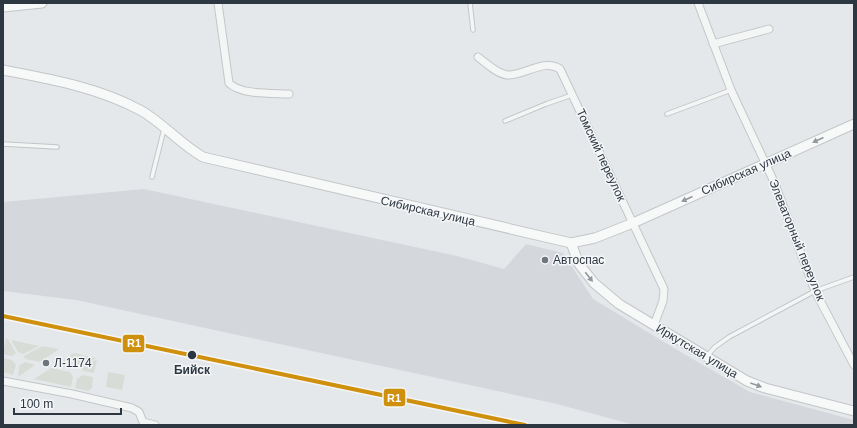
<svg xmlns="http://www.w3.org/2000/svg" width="857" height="428" font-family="Helvetica,sans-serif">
  <rect width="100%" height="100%" fill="#e5e8ea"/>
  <path fill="#d4d8dc" d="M144,189L457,256L504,269L526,244L563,253L593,299L684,354L750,392L854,420V425H634L557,404L76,300L3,291V202Z"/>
  <path fill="#d7ddd6" d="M6,338L8,339L16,353L12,356L3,354Z
    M11,340L39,346L23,354L18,352Z
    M42,346L59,349L40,362L25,359L24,356Z
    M74,353L96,358L81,367L75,365L70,355Z
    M68,357L73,365L70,368L54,366Z
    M3,358L12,360L16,365L13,375L3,372Z
    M97,359L94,373L83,371L82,368Z
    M25,362L35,365L18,377L19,366Z
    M51,368L70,372L73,377L71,387L34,379Z
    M108,372L125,375L122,390L106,387Z
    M83,375L93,377L92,388L88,391L75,388L77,379Z"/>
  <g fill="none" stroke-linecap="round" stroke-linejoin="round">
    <defs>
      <path id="lane" d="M470,3L473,30
        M667,114L731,90
        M505,121L546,104L572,95
        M3,144L57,147
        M152,177L164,129
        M707,356L715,347L729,337L815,291L854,277"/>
      <path id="street" d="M218,3L229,83C240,95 273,93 289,94
        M698,3L731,90L775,184L815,291L854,365
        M713,44L769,29
        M478,57C486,63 496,73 507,75C524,76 544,58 560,69L664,289L663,301L654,325
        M3,381L72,394L132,408L139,412L143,422L155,425"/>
      <path id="secondary" d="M3,7L42,3
        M3,70C50,79 97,87 140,110C162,122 180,144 203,157L571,243L595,238L633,223L854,124
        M571,243L579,264L594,283L619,304L747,381L765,388L854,411"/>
    </defs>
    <use href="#lane" stroke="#c3c6c8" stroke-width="5.5"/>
    <use href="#street" stroke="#c3c6c8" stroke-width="9"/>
    <use href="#secondary" stroke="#c3c6c8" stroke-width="11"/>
    <use href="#lane" stroke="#f4f6f6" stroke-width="3.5"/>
    <use href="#street" stroke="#f4f6f6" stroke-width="7"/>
    <use href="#secondary" stroke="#f7f8f8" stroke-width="9"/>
    <defs>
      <path id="rail-1" d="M3,316L525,425"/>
    </defs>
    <use href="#rail-1" stroke="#f4f6f8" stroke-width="7"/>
    <use href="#rail-1" stroke="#cf900d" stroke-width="4"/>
  </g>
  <defs><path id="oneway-solid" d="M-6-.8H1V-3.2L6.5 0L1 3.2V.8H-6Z"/></defs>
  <g fill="#92989d">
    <use href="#oneway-solid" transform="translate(818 140) rotate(156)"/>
    <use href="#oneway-solid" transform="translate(687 199) rotate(156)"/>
    <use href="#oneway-solid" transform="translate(589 277) rotate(52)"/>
    <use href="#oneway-solid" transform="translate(756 385) rotate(20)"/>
  </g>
  <g fill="#6d757d" stroke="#f4f6f8" stroke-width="1.5">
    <circle cx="545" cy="260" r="4"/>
    <circle cx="46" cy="363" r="4"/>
  </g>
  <circle fill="#2d3742" stroke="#f4f6f8" stroke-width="1.5" cx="192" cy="355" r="5"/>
  <g text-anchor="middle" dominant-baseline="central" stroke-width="3" stroke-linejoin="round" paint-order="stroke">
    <g font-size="12" fill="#2d3742" stroke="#f4f6f8">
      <text transform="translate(601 155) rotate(65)">Томский переулок</text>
      <text transform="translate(746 172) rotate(-24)">Сибирская улица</text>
      <text transform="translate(428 211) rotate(13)">Сибирская улица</text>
      <text transform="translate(797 240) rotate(68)">Элеваторный переулок</text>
      <text transform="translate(697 351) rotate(31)">Иркутская улица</text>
    </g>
    <g font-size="12" fill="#2d3742" stroke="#f4f6f8" text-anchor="start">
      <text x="553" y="260">Автоспас</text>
      <text x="54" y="363">Л-1174</text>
    </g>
    <g font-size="12" font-weight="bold" fill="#2d3742" stroke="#f4f6f8">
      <text x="192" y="370">Бийск</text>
    </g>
  </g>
  <g stroke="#f4f6f8" stroke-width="1.5">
    <rect x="122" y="334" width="23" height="19" rx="4" fill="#cf900d"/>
    <rect x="383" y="388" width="23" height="19" rx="4" fill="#cf900d"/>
  </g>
  <g font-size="11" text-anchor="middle" font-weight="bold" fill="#fff">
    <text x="134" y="347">R1</text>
    <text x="394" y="402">R1</text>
  </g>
  <rect width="857" height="428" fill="none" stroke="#2d3742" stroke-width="8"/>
  <path d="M14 408v6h107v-6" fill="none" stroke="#2d3742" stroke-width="2"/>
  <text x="20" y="408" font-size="12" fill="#2d3742" stroke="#f4f6f8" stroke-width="3" paint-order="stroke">100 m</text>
</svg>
